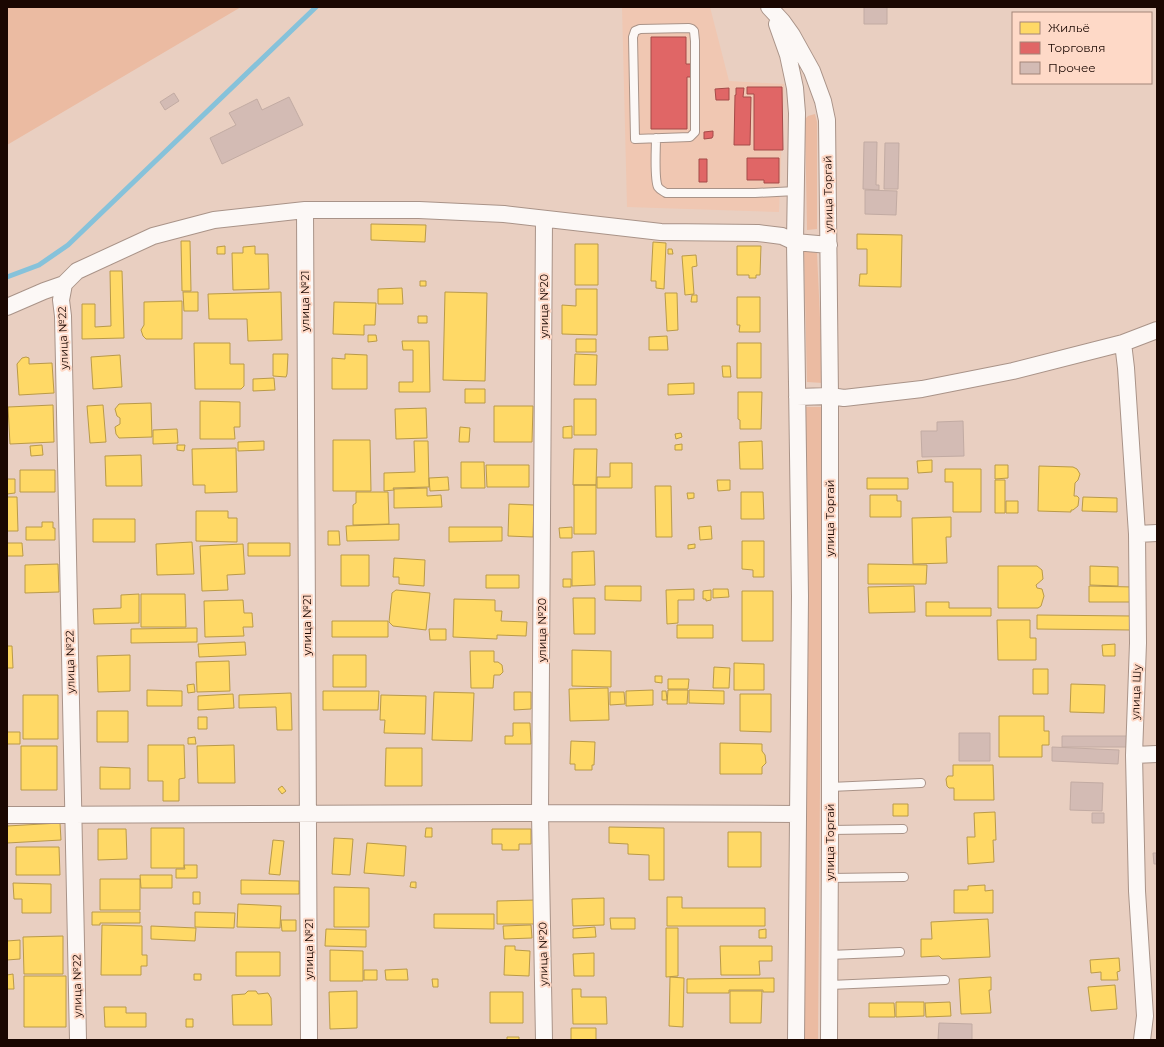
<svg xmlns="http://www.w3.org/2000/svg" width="1164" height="1047" font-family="Montserrat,sans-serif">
  <rect width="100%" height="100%" fill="#e9cfc1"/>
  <path fill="#f0c7b2" d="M622,7H710L729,81L784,84L779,212L627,207Z"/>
  <path fill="#ebbba2" d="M7,7H241L7,145Z
    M815,114L817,122V229L807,230L805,119L808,116Z
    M804,250L817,253L823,383L807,382Z
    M806,407H823L818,1040H805Z"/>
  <path fill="#ffd966" stroke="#ba9a48" d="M371,224L426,225L425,242L371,240Z
    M857,234L902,235L901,287L859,286L860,274H867V249H857Z
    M181,241H190L191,291H182Z
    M653,242L666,243L664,289L656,288V281H651Z
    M575,244H598V285H575Z
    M225,246V254H217V247Z
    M255,246V254H268L269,289L233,290L232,253H243V247Z
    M737,246H761L760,275H756V278H749V275H737Z
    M668,249H672L673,254H668Z
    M696,255L697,266L692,267L694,294L685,295L682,256Z
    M110,271H122L124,338L82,339V304H95V327L111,326Z
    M420,281H426V286H420Z
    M402,288L403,304H378V289Z
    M576,289H597V335L562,334V305L576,306Z
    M183,292H198V311H184Z
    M281,292L282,340L248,341L247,319H209L208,294Z
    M445,292L487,293L485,381L443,380Z
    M665,293H677L678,330L667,331Z
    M692,295H697V302H691Z
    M737,297H760V332H739L740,325H737Z
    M182,301V339H146L143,336L141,330L144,325V302Z
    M334,302L376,303L375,325H364V335L333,334Z
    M418,316H427V323H418Z
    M368,335H376L377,341L368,342Z
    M667,336L668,350H649V337Z
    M576,339H596V352H576Z
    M402,341H429L430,392H399V382H413V350H403Z
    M194,343H230V364H244V386L241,389H195Z
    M737,343H761V378H737Z
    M273,354H288L287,374L286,377L273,376Z
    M345,354L367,355V389H332V358L345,359Z
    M575,354L597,355L596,385H574Z
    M120,355L122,387L93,389L91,357Z
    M26,357L29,358V364L52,363L54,393L19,395L17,364L22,358Z
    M722,366H730L731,377H723Z
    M274,378L275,390L253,391V379Z
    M694,383V394L668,395V384Z
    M465,389H485V403H465Z
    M738,392H762L761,429H740V420L738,419Z
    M574,399H596V435H574Z
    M200,401L240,402V427H234L235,439H200Z
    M151,403L152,437L119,438L116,434L115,427L120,424V418L117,416L115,409L119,404Z
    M53,405L54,442L10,444L8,407Z
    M103,405L106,442L90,443L87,406Z
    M494,406H533L532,442H494Z
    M426,408L427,438L396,439L395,409Z
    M572,426V438H563V427Z
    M460,427L470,428L469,442H459Z
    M177,429L178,443L153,444V430Z
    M681,433L682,437L676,439L675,434Z
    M333,440H370L371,491H333Z
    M264,441V450L238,451V442Z
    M414,441H428L429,487L393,488L394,490L384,491V473L415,472Z
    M762,441L763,469H740L739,442Z
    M682,444V450H675V445Z
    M42,445L43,455L31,456L30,446Z
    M177,445H185L184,451L177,450Z
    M236,448L237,492L205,493V485H193L192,449Z
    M574,449H597L596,485H573Z
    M141,455L142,486H106L105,456Z
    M932,460V472L918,473L917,461Z
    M461,462H484L485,488H461Z
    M610,463H632V488H597V477H610Z
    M486,465H529V487H487Z
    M995,465H1008V478L995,479Z
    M1039,466L1073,467L1077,469L1080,474L1078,480L1075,483L1074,496H1077L1079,498L1078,506L1073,510H1071V512L1038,511Z
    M945,469H981V512H953V482H945Z
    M20,470H55V492H20Z
    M448,477L449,490L430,491L429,478Z
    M867,478H908V489H867Z
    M7,479H15V493L7,494Z
    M717,480H730V490L718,491Z
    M995,480H1005V513H995Z
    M574,485H596V534H574Z
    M655,486H671L672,537H656Z
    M427,488V496L441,495L442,507L394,508V489Z
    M356,492H388L389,524L353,525V505L356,503Z
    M741,492H763L764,519H741Z
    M687,493H694V498L688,499Z
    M870,495H897V501H901V517H870Z
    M7,497H17L18,531H7Z
    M1083,497L1117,498V512L1082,511Z
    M1006,501H1018V513H1006Z
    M509,504L534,505L533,537L508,536Z
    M196,511H228V518H237V542L196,541Z
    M951,517V537H946L947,563L913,564L912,518Z
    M93,519H135V542H93Z
    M42,522H53V528H55V540H26V527H42Z
    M399,524V540L347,541L346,526Z
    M711,526L712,539L700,540L699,527Z
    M449,527H502V541L449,542Z
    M572,527V538H560L559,528Z
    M328,531H339L340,545H328Z
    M742,541H764V577H753V570L742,569Z
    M192,542L194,574L157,575L156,544Z
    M7,543H22L23,556H7Z
    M248,543H290V556H248Z
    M243,544L245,574L227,575L228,590L202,591L200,546Z
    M695,544V548L688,549V545Z
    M594,551L595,585L572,586V552Z
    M341,555H369V586H341Z
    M394,558L425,560L424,586L399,584V577H393Z
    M58,564L59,592L25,593V565Z
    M868,564L927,565L926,584H868Z
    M998,566H1037L1042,570L1043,579L1036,585L1037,588L1042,589L1044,596L1041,606L1038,608H998Z
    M1090,566L1118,567V586L1090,585Z
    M486,575H519V588H486Z
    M563,579H571V587H563Z
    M605,586H641V601L605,600Z
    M914,586L915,612L869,613L868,587Z
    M1089,586L1133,587V602H1089Z
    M694,589V600H678V623L667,624L666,590Z
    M713,589H728L729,597L713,598Z
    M396,590L430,593L426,630L393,626L389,622L392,593Z
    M711,590V600L706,601V599H703V591Z
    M742,591H773V641H742Z
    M139,594V623L94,624L93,609L121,608V595Z
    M141,594H185L186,627H141Z
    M573,598H595V634H574Z
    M454,599L495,600V611H502L501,621L527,622L526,636L497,635V639L453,637Z
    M243,600L244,613H252L253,627H243L244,636L205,637L204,601Z
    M926,602H949V608H991V616H926Z
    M1037,615L1131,616V630L1037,629Z
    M997,620H1030V638H1036V660H998Z
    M332,621H388V637H332Z
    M677,625H713V638H677Z
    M197,628V642L131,643V629Z
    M429,629H446V640H430Z
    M245,642L246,655L199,657L198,644Z
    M1115,644V656H1103L1102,645Z
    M7,646H12L13,668H7Z
    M572,650L611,651V687L572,686Z
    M470,651H494V662H498L502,665L503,672L500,675H494L493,688H471Z
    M130,655V691L98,692L97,656Z
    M333,655H366V687H333Z
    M229,661L230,691L197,692L196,662Z
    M734,663L764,664V690H734Z
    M714,667L730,668L729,688H713Z
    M1033,669H1048V694H1033Z
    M655,676H662V683L655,682Z
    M668,679H689L688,689H668Z
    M194,684L195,692L188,693L187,685Z
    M1071,684L1105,685L1104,713L1070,712Z
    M608,688L609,720L570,721L569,689Z
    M147,690L182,691V706H147Z
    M653,690V705L626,706V691Z
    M668,690H688L687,704H667Z
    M689,690L724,691V704L689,703Z
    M323,691H379L378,710H323Z
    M662,691H666L667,700H662Z
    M434,692L474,693L472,741L432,740Z
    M514,692H531V709L514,710Z
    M610,692H624L625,704L610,705Z
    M291,693L292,730H277L276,707L239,708V695Z
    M233,694L234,708L198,710V696Z
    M740,694H771V732L740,731Z
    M23,695H58V739H23Z
    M381,695L426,696L425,734L384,733L385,720H380Z
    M97,711H128V742H97Z
    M999,716H1044V731H1049V745H1042V757H999Z
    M198,717H207V729H198Z
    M513,723H530L531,744H505V736H513Z
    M7,732H20V744H7Z
    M195,737L196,744H188V738Z
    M571,741L595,742L594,765H592V770H575V764H570Z
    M720,743L762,744V751L765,755L766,763L762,767V774H720Z
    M148,745H184L185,778L179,779V801H163V781H148Z
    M234,745L235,783H198L197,746Z
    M21,746H57V790H21Z
    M386,748H422V786H385Z
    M953,765H993L994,800H954V788H949L947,786L946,779L948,776H953Z
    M100,767L130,768V789H100Z
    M282,786L286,791L282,794L278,789Z
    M893,804H908V816H893Z
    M995,812L996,840H993L994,862L968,864L967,837H975L974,813Z
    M60,823L61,840L7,843V826Z
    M609,827L664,828V880H649V855L628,854V844L609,843Z
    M151,828H184V868H151Z
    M426,828H432V837H425Z
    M98,829H126L127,859L98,860Z
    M492,829H531V844H519V850H502V844H492Z
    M728,832H761V867H728Z
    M334,838L353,839L350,875L332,874Z
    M273,840L284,841L280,875L269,874Z
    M367,843L406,846L404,876L364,873Z
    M16,847H59L60,875H16Z
    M184,865H197V878H176V869H185Z
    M140,875H172V888H141Z
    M100,879H140V910H100Z
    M241,880L299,881V894H241Z
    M411,882H416V888L410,887Z
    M13,883L51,884V913H22V899H14Z
    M985,885V891L993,890V913H954V890H968V886Z
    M334,887L369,888V927H334Z
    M193,892H200V904H193Z
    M667,897H682V908H765V926H667Z
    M604,898V925L573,926L572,899Z
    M536,900V924H497V901Z
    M238,904L281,906L280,928L237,927Z
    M92,912H140V923H100V925H92Z
    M195,912L235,913L234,928L195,927Z
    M434,914H494V929L434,928Z
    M610,918H635V929H611Z
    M988,919L990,957L942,959L939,956L921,957V939H932L931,922Z
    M281,920H296V931H282Z
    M102,925L142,926V955H147V966H141V975H101Z
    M531,925L532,938L504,939L503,926Z
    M151,926L196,928L195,941L151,939Z
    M595,927L596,937L573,938V929Z
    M666,928H678V976L666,977Z
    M326,929L366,930V947L325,946Z
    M766,929V938H759V930Z
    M63,936V974H24L23,937Z
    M20,940V959L7,960V941Z
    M505,946H515V950L530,951L529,976L504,975Z
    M720,946H772V961H759L760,975H721Z
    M330,950L363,951V981H330Z
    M236,952H280V976H236Z
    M594,953V976H574L573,954Z
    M1119,958L1120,971L1117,972L1118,980H1101V972L1091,973L1090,960Z
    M407,969L408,980H386L385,970Z
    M364,970H377V980H364Z
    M13,974L14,989H7V975Z
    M194,974H201V980H194Z
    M24,976H66V1027H24Z
    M670,977L684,978L683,1027L669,1026Z
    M991,977V990H989L991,1013L961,1014L959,979Z
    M774,978V992H763V990H729V993H687V979Z
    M432,979H438V987H433Z
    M1115,985L1117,1009L1091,1011L1088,987Z
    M572,989H581V997H606L607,1024H573Z
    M248,991H256L258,994L268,993L271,998L272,1025H233L232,995L245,994Z
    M357,991V1028L330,1029L329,992Z
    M730,991H762L761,1023H730Z
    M490,992H523V1023H490Z
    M896,1002H924V1016L896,1017Z
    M950,1002L951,1016L926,1017L925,1003Z
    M869,1003H894L895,1017H869Z
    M104,1007H126V1013H146V1027H105Z
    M186,1019H193V1027H186Z
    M571,1028H596V1040H571Z
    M507,1037H519V1040H507Z"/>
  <path fill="#e06666" stroke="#a54a48" d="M651,37H686V64H692L693,77H687V129H651Z
    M747,87H782L783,150H754V94H747Z
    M729,88V100H716L715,89Z
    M736,88H744L743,97H751L750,145H734L735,95H736Z
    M713,131V136L712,138L704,139V132Z
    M747,158H779V183H764V180H747Z
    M699,159H707V182H699Z"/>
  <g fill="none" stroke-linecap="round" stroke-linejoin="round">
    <path stroke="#86c2da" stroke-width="5" d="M7,277L39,265L68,245L316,7"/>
  </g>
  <path fill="#d3bbb4" stroke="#c2aba3" d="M864,7H887V24H864Z
    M174,93L179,101L165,110L160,102Z
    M289,97L303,125L222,164L210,138L236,125L229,113L257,99L262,110Z
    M864,142H877L876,185H879V190L863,189Z
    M885,143H899L898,189H884Z
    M865,190L897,191L896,215L865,214Z
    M963,421L964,456L922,457L921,431H937V422Z
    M959,733H990V761H959Z
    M1062,736H1127V747H1062Z
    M1052,747L1119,750L1118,764L1052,761Z
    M1071,782L1103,783L1102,811L1070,810Z
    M1092,813H1104V823H1092Z
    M1153,853H1157V864H1154Z
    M939,1023L972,1024V1040H938Z"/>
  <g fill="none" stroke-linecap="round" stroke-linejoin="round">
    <defs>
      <path id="service" d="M689,28L692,29L694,31L695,41V132L690,137L635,139L633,37L635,31L640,29Z
        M656,138C656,149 654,179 658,187C660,190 663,191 666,193H755L796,191
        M830,787L921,783
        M830,830L903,829
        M830,878L904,877
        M830,955L900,952
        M830,985L945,980"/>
      <path id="minor" d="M769,7L782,21L792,35L812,71L823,101L827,120L830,396V838L829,1040
        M777,24L788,55L795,88L797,113L795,242L800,596L796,1040
        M305,210L309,1040
        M64,284L61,300L63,316L78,1040
        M7,307L44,291L64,284L77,271L153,236L214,220L305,210H419L504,214L661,232L758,233L782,236L795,242L829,245
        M1123,343L1126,368L1137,534L1138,643L1134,755L1137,891L1145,1016L1142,1040
        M797,397L830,396L844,398L922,389L1013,371L1123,343L1157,330
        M1137,534L1157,533
        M1134,755L1157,754
        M7,815L540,813L797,814
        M544,1040L540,813L544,220"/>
    </defs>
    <use href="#service" stroke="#a99388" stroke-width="10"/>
    <use href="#minor" stroke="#a99388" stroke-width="18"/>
    <use href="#service" stroke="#fcf8f6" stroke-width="8"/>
    <use href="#minor" stroke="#fcf8f6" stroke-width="16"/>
  </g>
  <g text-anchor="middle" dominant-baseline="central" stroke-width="4" stroke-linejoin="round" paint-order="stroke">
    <g font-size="11" fill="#1a0701" stroke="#fed9c7">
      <text transform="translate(828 194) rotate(-91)">улица Торгай</text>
      <text transform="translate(305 301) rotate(-90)">улица №21</text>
      <text transform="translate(544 306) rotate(-90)">улица №20</text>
      <text transform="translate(63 338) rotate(-92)">улица №22</text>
      <text transform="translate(830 518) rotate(-90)">улица Торгай</text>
      <text transform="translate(307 625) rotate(-90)">улица №21</text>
      <text transform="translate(542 630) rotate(-90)">улица №20</text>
      <text transform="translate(70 662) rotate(-91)">улица №22</text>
      <text transform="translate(1136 692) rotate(-88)">улица Шу</text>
      <text transform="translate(830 842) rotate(-90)">улица Торгай</text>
      <text transform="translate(309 949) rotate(-90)">улица №21</text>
      <text transform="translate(543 954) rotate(-91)">улица №20</text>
      <text transform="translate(77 986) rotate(-91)">улица №22</text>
    </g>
  </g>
  <rect width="1164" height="1047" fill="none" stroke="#1a0701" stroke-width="16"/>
  <rect x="1012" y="12" width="140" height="72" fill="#fed9c7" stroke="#a38578"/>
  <rect x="1020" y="22" width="20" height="12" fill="#ffd966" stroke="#a38578"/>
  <text x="1048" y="32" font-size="12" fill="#1a0701">Жильё</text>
  <rect x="1020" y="42" width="20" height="12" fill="#e06666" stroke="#a38578"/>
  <text x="1048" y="52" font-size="12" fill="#1a0701">Торговля</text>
  <rect x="1020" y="62" width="20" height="12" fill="#d3bbb4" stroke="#a38578"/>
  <text x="1048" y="72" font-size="12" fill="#1a0701">Прочее</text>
</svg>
